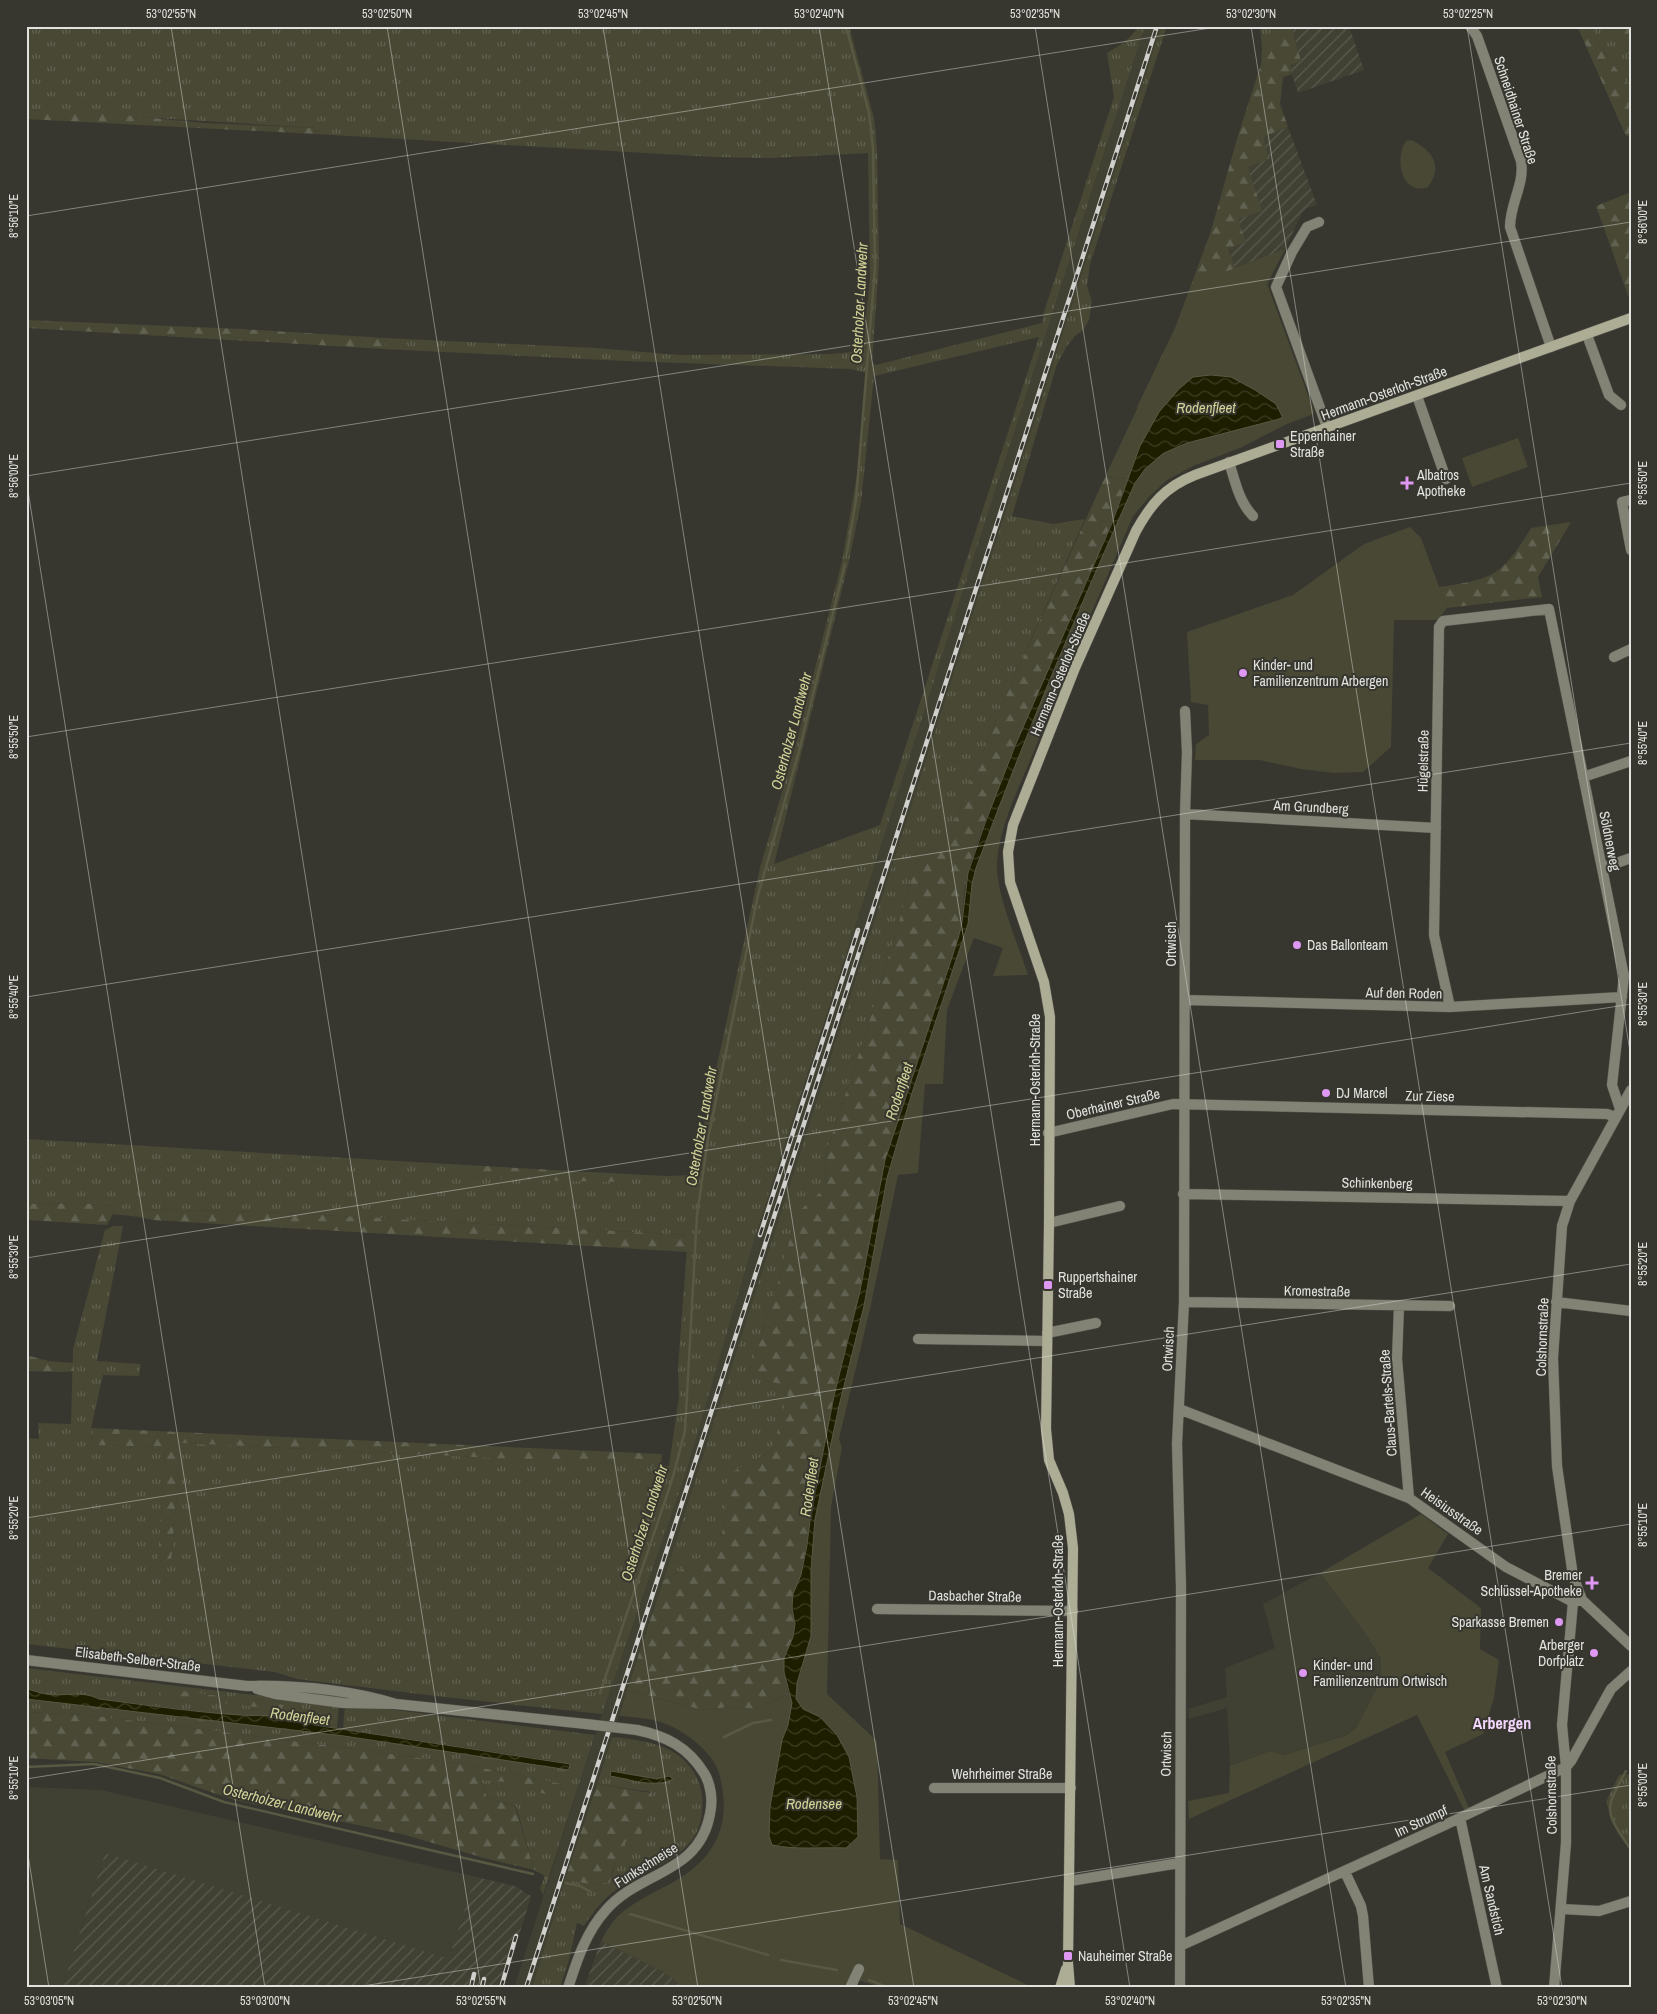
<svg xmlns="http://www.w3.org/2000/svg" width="1657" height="2014" font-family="'Archivo Narrow',sans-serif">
  <defs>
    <pattern id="industrial-furrows" width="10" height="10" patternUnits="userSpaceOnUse" patternTransform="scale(1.25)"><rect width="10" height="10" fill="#404033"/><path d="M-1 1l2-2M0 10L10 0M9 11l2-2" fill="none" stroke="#5b5b50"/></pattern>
    <pattern id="grass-tufts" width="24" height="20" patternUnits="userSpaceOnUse" patternTransform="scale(1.25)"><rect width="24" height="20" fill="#484835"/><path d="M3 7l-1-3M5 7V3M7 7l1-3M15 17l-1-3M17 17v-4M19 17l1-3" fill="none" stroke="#626252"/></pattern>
    <pattern id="forest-firs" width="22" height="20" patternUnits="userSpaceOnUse" patternTransform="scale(1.25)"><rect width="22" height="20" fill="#484835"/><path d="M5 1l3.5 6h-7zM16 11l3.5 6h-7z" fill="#626252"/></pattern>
    <pattern id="water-waves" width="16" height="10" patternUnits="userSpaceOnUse" patternTransform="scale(1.25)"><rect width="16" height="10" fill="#1d1d00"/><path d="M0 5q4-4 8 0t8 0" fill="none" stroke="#3e3e25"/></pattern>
  </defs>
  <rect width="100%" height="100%" fill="#373730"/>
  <path fill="#404033" d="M1145,26H1161L704,1455L565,1879L532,1988H514L602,1714L686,1473L756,1234Z
    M1320,1573L1367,1636L1381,1659V1678L1356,1728L1347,1735L1283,1755L1270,1751L1230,1766L1227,1708L1189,1719L1188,1709L1227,1697L1225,1668L1275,1648L1263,1604Z
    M26,1787L101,1790L515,1886L503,1988L105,1853L62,1988H26Z"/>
  <path fill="url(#industrial-furrows)" d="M1291,26H1349L1364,70L1298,93L1289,65L1301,61Z
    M1288,127L1317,205L1307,208L1302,213L1285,249L1235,268L1228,249L1246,242L1238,219L1247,166L1263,137Z
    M105,1853L449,1959L475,1877L515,1886L531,1896L503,1988H62Z
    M601,1941L663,1972L685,1988H584Z"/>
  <path fill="url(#grass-tufts)" fill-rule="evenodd" d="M26,26H849L874,118L877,147L879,264L872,363L876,365L1042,323L1044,312L1114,97L1107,53C1117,47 1133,38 1138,26H1145L756,1234L686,1473L602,1714L444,1697L297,1679L275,1672L26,1644V1438L39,1439L38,1423L71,1424L73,1349L105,1230L113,1226H123L97,1361L141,1364L139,1376L103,1375L91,1428L92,1445L165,1447L159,1561L171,1563L181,1443L669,1466L679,1396L678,1367L688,1235L266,1212L140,1209V1217L113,1214L111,1206L82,1203L26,1204V1139L465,1165V1176L626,1182L627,1174L666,1176L693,1175L760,868L796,744L842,561L860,457L867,373L851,369L625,361L384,349L385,338L596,348L679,355L829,354L862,351L870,280L868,153L771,158L715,157L315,134L316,128L26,110ZM1039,337L880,825L774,864L849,561L861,502L874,376Z
    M1161,26H1167L1090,264L1087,286L1092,302L1089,320L1083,330L1075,336L1067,346L1057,364L1012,516L1053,524L1085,519L1004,700L952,828L916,864L867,1029L826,1153L825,1189L797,1213L777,1286L748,1377L791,1386L772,1451L734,1471L726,1484V1520L718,1547L663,1581Z
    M1260,26H1273L1277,39L1272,47L1262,49Z
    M1591,26H1613L1631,59V89L1599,45Z
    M26,1668L339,1705L337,1728L315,1725L303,1719L282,1716H241L99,1699C82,1690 64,1697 46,1694C39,1693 33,1690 26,1689Z
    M26,1699L344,1736L569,1770L570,1764L537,1758L343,1729L345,1706L395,1710L595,1735L543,1895L540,1888L545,1876L534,1870L516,1806L487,1798L481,1779L506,1782L558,1797L562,1784L462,1764L348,1748L87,1715L26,1712Z
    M612,1737C644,1740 682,1745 697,1778C702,1788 703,1799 702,1811C700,1857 648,1867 617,1889C603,1899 593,1912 584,1926L577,1923L569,1960L560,1988H532L565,1879L588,1884L610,1882C617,1851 636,1821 651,1792L597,1784Z
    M1631,1774V1849L1619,1834L1606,1802L1619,1775Z"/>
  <path fill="url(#forest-firs)" d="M1273,26H1291L1301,61L1290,65L1292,74L1283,77L1280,104L1288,127L1263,137L1269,159L1248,167L1262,211L1238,219L1246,242L1228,249L1235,268L1285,249L1267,284L1314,412L1311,415L1300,402L1137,407L1176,326L1211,231L1237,139L1261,64L1262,49L1272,47L1277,39Z
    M1577,26H1591L1599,45L1631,89V135L1626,136Z
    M1613,26H1631V59Z
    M26,110L101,113L204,123L316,128L315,134L26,119Z
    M1631,192V301H1630L1596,206Z
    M26,320L242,329L385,338L384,349L26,328Z
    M1105,477L1128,479C1091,580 1043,676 1004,776C991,807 977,839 968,872C962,894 964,917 958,939L885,1160L860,1291L834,1396L801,1575C797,1586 791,1596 792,1608C793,1618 796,1625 794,1635C791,1648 782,1657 784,1672C785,1679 788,1686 788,1694L754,1709L730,1707L702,1710L627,1690L663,1581L718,1547L726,1520V1484L734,1471L772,1451L790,1386L748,1377L777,1286L797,1213L825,1188L826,1153L867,1029L916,864L952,828L1004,700Z
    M1571,522L1538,577L1542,597L1447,608L1439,587C1493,579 1502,576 1531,528Z
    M465,1165L627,1174L626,1182L563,1181L464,1176Z
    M82,1203L111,1206L113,1214L107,1225L26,1220V1204Z
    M140,1209L266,1212L688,1235V1252L153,1220L140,1217Z
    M26,1355L48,1361L74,1363V1371L62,1372L26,1371Z
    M91,1428L662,1454L661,1466L181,1443L171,1564L158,1561L165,1447L92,1445Z
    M160,1688L284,1705L281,1710L159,1695Z
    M26,1712L87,1715L348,1748L462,1764L562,1784L558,1798L506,1782L481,1780L487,1798L515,1806L534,1870L484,1858L402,1834L234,1800L159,1774L95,1762L26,1758Z
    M597,1784L651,1793L649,1815L639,1838L625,1842L612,1872L610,1882L588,1884L565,1879Z"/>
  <path fill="#484835" d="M1411,140C1433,150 1444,167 1427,188C1424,188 1418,189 1415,188C1398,181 1397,154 1406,141Z
    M1285,249L1267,284L1314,412L1311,415L1287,424L1240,448L1193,466L1167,480L1150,496L1133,516C1100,594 1065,672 1034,751C1020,786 1000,823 997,862C995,892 1019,946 1028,975L993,976L1003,948L974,938L947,1010L943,1084H925L918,1173L898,1175L870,1309L839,1439L842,1448L831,1507L827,1694L877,1741L880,1859L898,1860L900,1924L1034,1988H883L855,1979L852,1988H685L663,1972L601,1941C606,1932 611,1923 618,1916C637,1898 662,1890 683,1876C721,1851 731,1816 719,1773C712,1750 680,1727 657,1721C645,1718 632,1717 619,1716L627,1690L702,1710L730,1707L754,1709L795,1691L811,1636V1569L815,1519L839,1406L864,1306L887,1178L911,1096L968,924L972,884L976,868C1024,738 1078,610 1135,483L1128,479L1105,477L1176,326L1191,285Z
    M1518,438L1528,467L1472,487L1462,458Z
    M1410,527L1421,538L1447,608L1437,620H1394L1391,747L1363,772L1334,773L1301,769L1260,760H1195L1196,744L1209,735L1208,705L1191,702L1187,632L1293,595L1364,544Z
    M1421,1514L1448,1534L1428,1568L1481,1608L1480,1649L1499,1660L1494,1698L1483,1734L1445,1752L1469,1808L1464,1810L1417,1715L1189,1819L1188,1801L1229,1793L1230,1766L1270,1751L1284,1755L1347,1735L1356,1728L1381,1679V1659L1367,1636L1320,1573Z"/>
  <path fill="url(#water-waves)" stroke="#585843" d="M1211,375L1231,377L1255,390L1276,404L1283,418L1187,443L1164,453L1145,469L1135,483C1078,610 1024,738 976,868L972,884L968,924L911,1096L887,1178L864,1306L839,1406L815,1519L811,1569V1636L797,1683L796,1699L803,1709L820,1717L837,1735L849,1757L857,1797L858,1837L846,1848C823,1847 793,1850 772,1845L769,1836L770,1807L782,1740L788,1725L792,1703L784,1672V1658L793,1637L795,1624L792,1608L793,1594L801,1575L807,1545L811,1513L834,1396L860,1291L885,1160L958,939L962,922L968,873L984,826L1015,746L1112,523L1140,446L1159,412L1179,389L1193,377Z
    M26,1689C33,1690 39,1693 46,1694C64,1697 82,1690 99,1699C146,1705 193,1712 240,1715C266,1717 291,1712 315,1725L570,1764L569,1770L344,1736L26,1699Z
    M611,1771L657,1779L669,1776L673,1779C655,1789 629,1779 610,1776Z"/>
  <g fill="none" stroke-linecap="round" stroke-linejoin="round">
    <path stroke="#585843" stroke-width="2.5" d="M846,26L869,113L873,148L875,268L856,500L847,553
      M600,1693L672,1480L685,1431L697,1215L708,1139L758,895L799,751L845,564
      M724,1737L753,1723L771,1720
      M26,1767L94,1764L160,1778L224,1802L533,1874
      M1626,1771C1603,1812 1605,1811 1631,1850
      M545,1878H547
      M566,1883L580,1886L591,1892
      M630,1914L768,1955
      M781,1960L837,1970
      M869,1980L889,1988"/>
    <defs>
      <path id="street" d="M1470,26L1477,36L1521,161C1525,184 1510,203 1510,227L1551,347
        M1319,222L1307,227L1292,252L1276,287L1327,427
        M1587,335L1609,395L1621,405
        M1417,396L1446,479
        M1229,462C1235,481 1239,502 1253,516
        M1631,500L1622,502L1631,550
        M1614,657L1631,649
        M1583,777L1631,761
        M1185,814L1436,828
        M1602,868L1631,858
        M1185,1000L1450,1007L1622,997
        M1450,1007L1434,935L1439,627L1443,621L1549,609L1624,976L1612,1085L1620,1109
        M1631,1090L1570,1201L1562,1226L1553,1358L1557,1466L1573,1576L1582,1600L1631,1646
        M1048,1133L1173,1104L1607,1114L1616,1117
        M1183,1194L1570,1201
        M1049,1223L1120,1206
        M1184,1302L1450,1306
        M1556,1302L1631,1311
        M1399,1306L1397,1359L1409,1498
        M1047,1333L1096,1323
        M918,1339L1047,1341
        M1179,1409L1409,1498L1506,1567L1573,1602L1582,1600
        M877,1609L1073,1611
        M26,1660L247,1686C297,1685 349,1690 396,1704
        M257,1689L275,1694L343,1703L396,1704L586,1724
        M934,1788H1071
        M1460,1818L1497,1988
        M1345,1872L1361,1906L1363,1916L1369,1988
        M1070,1881L1179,1863
        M1562,1909L1599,1911L1631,1901
        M1180,1946L1445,1825L1566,1767L1571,1761L1611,1689L1631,1671
        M568,1988C577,1960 586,1932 606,1910C640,1871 699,1874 710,1814C713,1801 711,1784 704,1773C688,1747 666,1736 637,1730
        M850,1988L859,1969
        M1180,1988L1181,1587L1177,1444L1184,1302L1185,814L1187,752L1185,711
        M1554,1988L1566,1843V1767L1562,1725L1573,1602"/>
      <path id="secondary" d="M1060,1988L1066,1969
        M1070,1988L1068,1963L1073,1548L1069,1514L1063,1493L1049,1460L1046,1429L1049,1223L1050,1017L1044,982L1010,882L1008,852L1013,825L1075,668L1136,531C1151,504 1165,487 1195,475L1631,318"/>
    </defs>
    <use href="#street" stroke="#56564f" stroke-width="11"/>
    <use href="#secondary" stroke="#56564f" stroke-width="11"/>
    <use href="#street" stroke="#828374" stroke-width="10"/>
    <use href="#secondary" stroke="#adad96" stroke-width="10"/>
    <defs>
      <path id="rail" d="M760,1235L858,930
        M471,1988L474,1974
        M482,1988L484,1979
        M501,1988L516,1936
        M526,1988L1157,26"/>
    </defs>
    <use href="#rail" stroke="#d0d0cc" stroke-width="4.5"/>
    <use href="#rail" stroke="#373730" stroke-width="2.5" stroke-dasharray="8" stroke-linecap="butt"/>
    <defs>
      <path id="street-bridge" d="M586,1724L637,1730"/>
    </defs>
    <use href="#street-bridge" stroke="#56564f" stroke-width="11" stroke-linecap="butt"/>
    <use href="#street-bridge" stroke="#828374" stroke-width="10"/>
  </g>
  <path fill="none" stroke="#e2e2de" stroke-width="1" stroke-opacity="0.45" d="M171,26L481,1988M387,26L698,1988M603,26L914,1988M819,26L1130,1988M1035,26L1346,1988M1251,26L1562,1988M1467,26L1631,1058M26,216L1223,26M26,476L1631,222M26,478L265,1988M26,737L1631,483M26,997L1631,743M26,1258L1631,1004M26,1518L1631,1264M26,1779L1631,1524M26,1842L49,1988M350,1988L1631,1785"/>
  <g fill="#de98f2" stroke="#373730" stroke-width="2">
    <rect x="1275" y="439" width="10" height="10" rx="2.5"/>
    <path d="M1404.5 475.5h5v5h5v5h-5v5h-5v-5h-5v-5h5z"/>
    <circle cx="1243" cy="673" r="5"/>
    <circle cx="1297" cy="945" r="5"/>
    <circle cx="1326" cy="1093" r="5"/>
    <rect x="1043" y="1280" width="10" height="10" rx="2.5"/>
    <path d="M1589.5 1575.5h5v5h5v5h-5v5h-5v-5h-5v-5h5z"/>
    <circle cx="1559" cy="1622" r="5"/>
    <circle cx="1594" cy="1653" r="5"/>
    <circle cx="1303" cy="1673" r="5"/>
    <rect x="1063" y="1951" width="10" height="10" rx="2.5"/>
  </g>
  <g text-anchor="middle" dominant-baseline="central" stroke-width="4" stroke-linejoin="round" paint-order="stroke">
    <g font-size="14" fill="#e2e2de" stroke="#373730">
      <text transform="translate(1516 110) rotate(72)">Schneidhainer Straße</text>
      <text transform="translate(1384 393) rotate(-20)">Hermann-Osterloh-Straße</text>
      <text transform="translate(1060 674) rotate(-67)">Hermann-Osterloh-Straße</text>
      <text transform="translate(1423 761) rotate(-89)">Hügelstraße</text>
      <text transform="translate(1311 807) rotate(3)">Am Grundberg</text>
      <text transform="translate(1610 841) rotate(79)">Söldnerweg</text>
      <text transform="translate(1171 944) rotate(-90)">Ortwisch</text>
      <text transform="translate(1404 993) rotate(1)">Auf den Roden</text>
      <text transform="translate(1035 1080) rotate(-90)">Hermann-Osterloh-Straße</text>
      <text transform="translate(1430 1096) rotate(1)">Zur Ziese</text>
      <text transform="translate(1113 1104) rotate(-13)">Oberhainer Straße</text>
      <text transform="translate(1377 1183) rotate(1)">Schinkenberg</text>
      <text transform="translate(1317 1291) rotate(1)">Kromestraße</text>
      <text transform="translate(1542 1337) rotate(-88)">Colshornstraße</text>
      <text transform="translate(1168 1349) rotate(-87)">Ortwisch</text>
      <text transform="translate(1388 1403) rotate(-94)">Claus-Bartels-Straße</text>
      <text transform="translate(1452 1511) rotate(35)">Heisiusstraße</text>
      <text transform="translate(975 1596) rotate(1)">Dasbacher Straße</text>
      <text transform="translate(1058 1601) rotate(-90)">Hermann-Osterloh-Straße</text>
      <text transform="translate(138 1659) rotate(7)">Elisabeth-Selbert-Straße</text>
      <text transform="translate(1166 1754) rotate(-89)">Ortwisch</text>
      <text x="1002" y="1774">Wehrheimer Straße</text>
      <text transform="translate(1551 1795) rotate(-91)">Colshornstraße</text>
      <text transform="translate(1421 1821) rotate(-25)">Im Strumpf</text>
      <text transform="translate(646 1865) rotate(-32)">Funkschneise</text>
      <text transform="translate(1492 1900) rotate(77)">Am Sandstich</text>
    </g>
    <g font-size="14" fill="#e2e2de" stroke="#373730" text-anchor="start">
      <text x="1290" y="436">Eppenhainer<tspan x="1290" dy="16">Straße</tspan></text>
      <text x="1417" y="475">Albatros<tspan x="1417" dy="16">Apotheke</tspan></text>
      <text x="1253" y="665">Kinder- und<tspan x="1253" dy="16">Familienzentrum Arbergen</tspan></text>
      <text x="1307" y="945">Das Ballonteam</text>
      <text x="1336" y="1093">DJ Marcel</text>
      <text x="1058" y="1277">Ruppertshainer<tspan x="1058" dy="16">Straße</tspan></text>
      <text x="1582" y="1575" text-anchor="end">Bremer<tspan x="1582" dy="16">Schlüssel-Apotheke</tspan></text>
      <text x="1549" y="1622" text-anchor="end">Sparkasse Bremen</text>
      <text x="1584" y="1645" text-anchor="end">Arberger<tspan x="1584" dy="16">Dorfplatz</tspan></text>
      <text x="1313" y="1665">Kinder- und<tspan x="1313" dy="16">Familienzentrum Ortwisch</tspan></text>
      <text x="1078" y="1956">Nauheimer Straße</text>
    </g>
    <g font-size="15" font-style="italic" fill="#d3d398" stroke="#373730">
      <text transform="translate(859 303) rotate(-87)">Osterholzer Landwehr</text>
      <text x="1206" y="407">Rodenfleet</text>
      <text transform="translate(791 731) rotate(-75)">Osterholzer Landwehr</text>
      <text transform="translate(899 1091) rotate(-72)">Rodenfleet</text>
      <text transform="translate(701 1126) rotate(-80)">Osterholzer Landwehr</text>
      <text transform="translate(809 1487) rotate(-82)">Rodenfleet</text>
      <text transform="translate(644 1523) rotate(-72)">Osterholzer Landwehr</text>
      <text transform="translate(300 1716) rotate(7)">Rodenfleet</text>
      <text transform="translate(282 1803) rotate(14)">Osterholzer Landwehr</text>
      <text x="814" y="1803">Rodensee</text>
    </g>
    <g font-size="16" font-weight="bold" fill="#f3d6fc" stroke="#373730">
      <text x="1502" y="1723">Arbergen</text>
    </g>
  </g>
  <rect width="1657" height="2014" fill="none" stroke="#373730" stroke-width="55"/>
  <rect x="28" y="28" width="1602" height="1958" fill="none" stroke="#e2e2de" stroke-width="2"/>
  <g font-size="12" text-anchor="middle" fill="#e2e2de">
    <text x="171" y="18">53°02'55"N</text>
    <text x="387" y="18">53°02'50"N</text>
    <text x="603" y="18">53°02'45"N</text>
    <text x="819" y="18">53°02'40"N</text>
    <text x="1035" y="18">53°02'35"N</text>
    <text x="1251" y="18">53°02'30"N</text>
    <text x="1468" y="18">53°02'25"N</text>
    <text transform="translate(14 216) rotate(-90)" y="4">8°56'10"E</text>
    <text transform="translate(1643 222) rotate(-90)" y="4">8°56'00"E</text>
    <text transform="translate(14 476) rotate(-90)" y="4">8°56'00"E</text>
    <text transform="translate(1643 483) rotate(-90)" y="4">8°55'50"E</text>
    <text transform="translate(14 737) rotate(-90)" y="4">8°55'50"E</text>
    <text transform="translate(1643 743) rotate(-90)" y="4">8°55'40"E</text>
    <text transform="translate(14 997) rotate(-90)" y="4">8°55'40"E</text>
    <text transform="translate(1643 1004) rotate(-90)" y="4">8°55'30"E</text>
    <text transform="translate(14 1257) rotate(-90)" y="4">8°55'30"E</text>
    <text transform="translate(1643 1264) rotate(-90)" y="4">8°55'20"E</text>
    <text transform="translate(14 1518) rotate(-90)" y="4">8°55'20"E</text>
    <text transform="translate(1643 1525) rotate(-90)" y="4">8°55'10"E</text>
    <text transform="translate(14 1778) rotate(-90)" y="4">8°55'10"E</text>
    <text transform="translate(1643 1785) rotate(-90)" y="4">8°55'00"E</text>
    <text x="49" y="2005">53°03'05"N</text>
    <text x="265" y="2005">53°03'00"N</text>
    <text x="481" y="2005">53°02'55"N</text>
    <text x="697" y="2005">53°02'50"N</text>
    <text x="913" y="2005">53°02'45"N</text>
    <text x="1130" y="2005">53°02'40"N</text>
    <text x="1346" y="2005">53°02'35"N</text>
    <text x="1562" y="2005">53°02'30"N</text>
  </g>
</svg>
